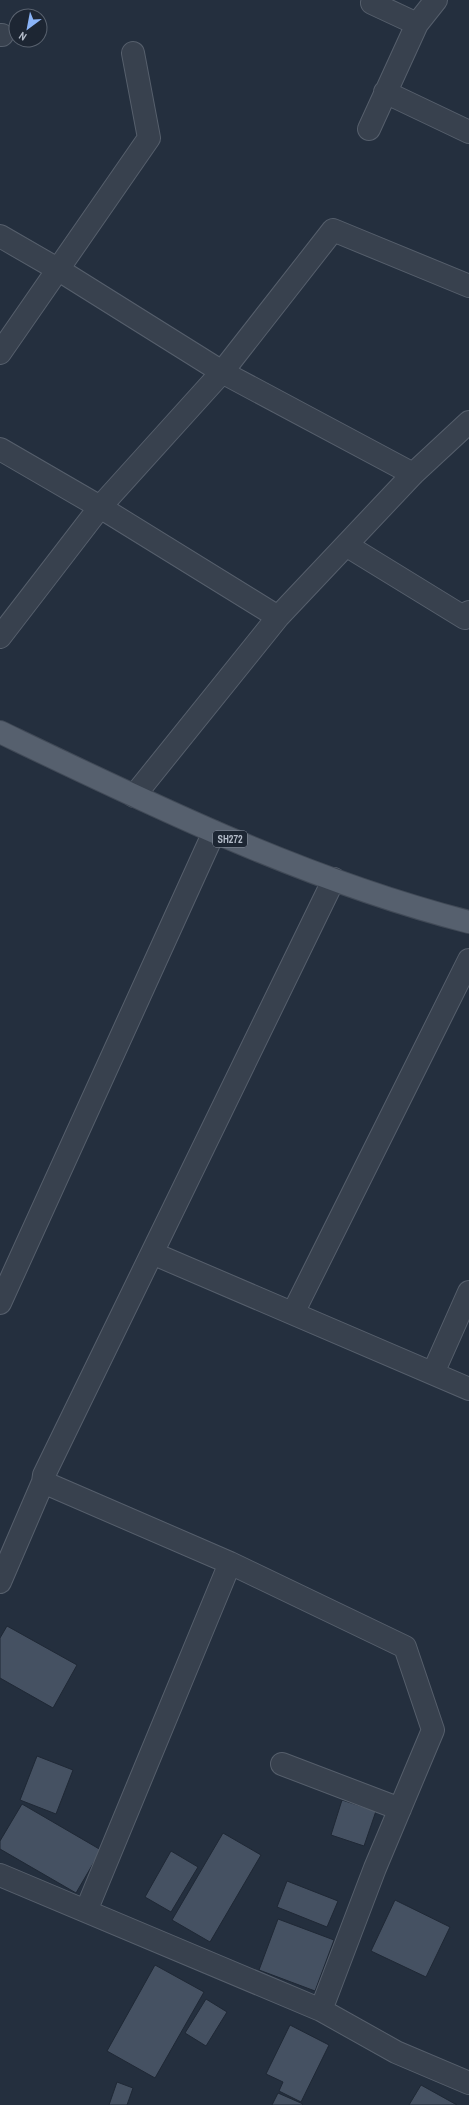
<svg xmlns="http://www.w3.org/2000/svg" width="469" height="2105" font-family="'Archivo Narrow',sans-serif">
  <rect width="100%" height="100%" fill="#242f3e"/>
  <path fill="#455162" stroke="#1f2835" d="M7,1626L77,1665L53,1708L0,1678V1638Z
    M37,1756L73,1770L56,1814L20,1800Z
    M342,1800L376,1811L364,1846L331,1835Z
    M22,1804L101,1850L76,1893L0,1849V1841Z
    M223,1833L261,1855L210,1942L172,1920Z
    M171,1851L198,1867L171,1912L145,1897Z
    M287,1881L338,1901L327,1927L277,1907Z
    M395,1900L450,1927L426,1977L371,1951Z
    M278,1919L334,1940L315,1991L259,1970Z
    M155,1965L204,1992L155,2078L107,2051Z
    M206,1999L227,2012L206,2046L185,2033Z
    M290,2025L329,2045L301,2102L279,2091L283,2082L266,2074Z
    M117,2082L133,2088L127,2105H109Z
    M421,2085L457,2105H409Z
    M278,2093L303,2104L302,2105H272Z"/>
  <g fill="none" stroke-linecap="round" stroke-linejoin="round">
    <defs>
      <path id="minor" d="M372,3L417,24
        M0,35H2
        M385,92L469,132
        M369,129L417,24L436,0
        M0,236L59,270L222,372L413,474
        M0,353L149,138L133,53
        M0,449L100,507L278,617
        M346,545L465,618L469,612
        M0,637L100,507L222,372L333,230L469,286
        M134,796L278,617L413,474L469,422
        M152,1253L469,1389
        M0,1303L214,832
        M293,1313L469,960
        M433,1373L469,1292
        M43,1482L230,1563L405,1647L433,1730L375,1868L321,2010
        M0,1582L43,1482L44,1475L334,879
        M282,1764L400,1809
        M0,1875L321,2010L396,2052L469,2083
        M86,1911L230,1563"/>
      <path id="major" d="M0,732C152,805 305,880 469,922"/>
    </defs>
    <use href="#minor" stroke="#565f6c" stroke-width="24"/>
    <use href="#major" stroke="#414a57" stroke-width="24"/>
    <use href="#minor" stroke="#38414e" stroke-width="22"/>
    <use href="#major" stroke="#56606e" stroke-width="22"/>
  </g>
  <g text-anchor="middle" dominant-baseline="central" stroke-width="3" stroke-linejoin="round" paint-order="stroke">
    <rect fill="#1d2633" stroke="#878f9c" stroke-width="1" x="213" y="831" width="34" height="16" rx="3"/>
    <g font-size="10" font-weight="bold" fill="#b4bcc9">
      <text x="230" y="839">SH272</text>
    </g>
  </g>
  <g transform="translate(28 28) rotate(212)"><circle r="19" fill="#1d2633" stroke="#59626f"/>
  <path d="M0-3L7 15L0 10L-7 15Z" fill="#8ab4f8"/>
  <text y="-6" font-size="11" font-weight="bold" text-anchor="middle" fill="#b4bcc9">N</text>
  </g>
</svg>
